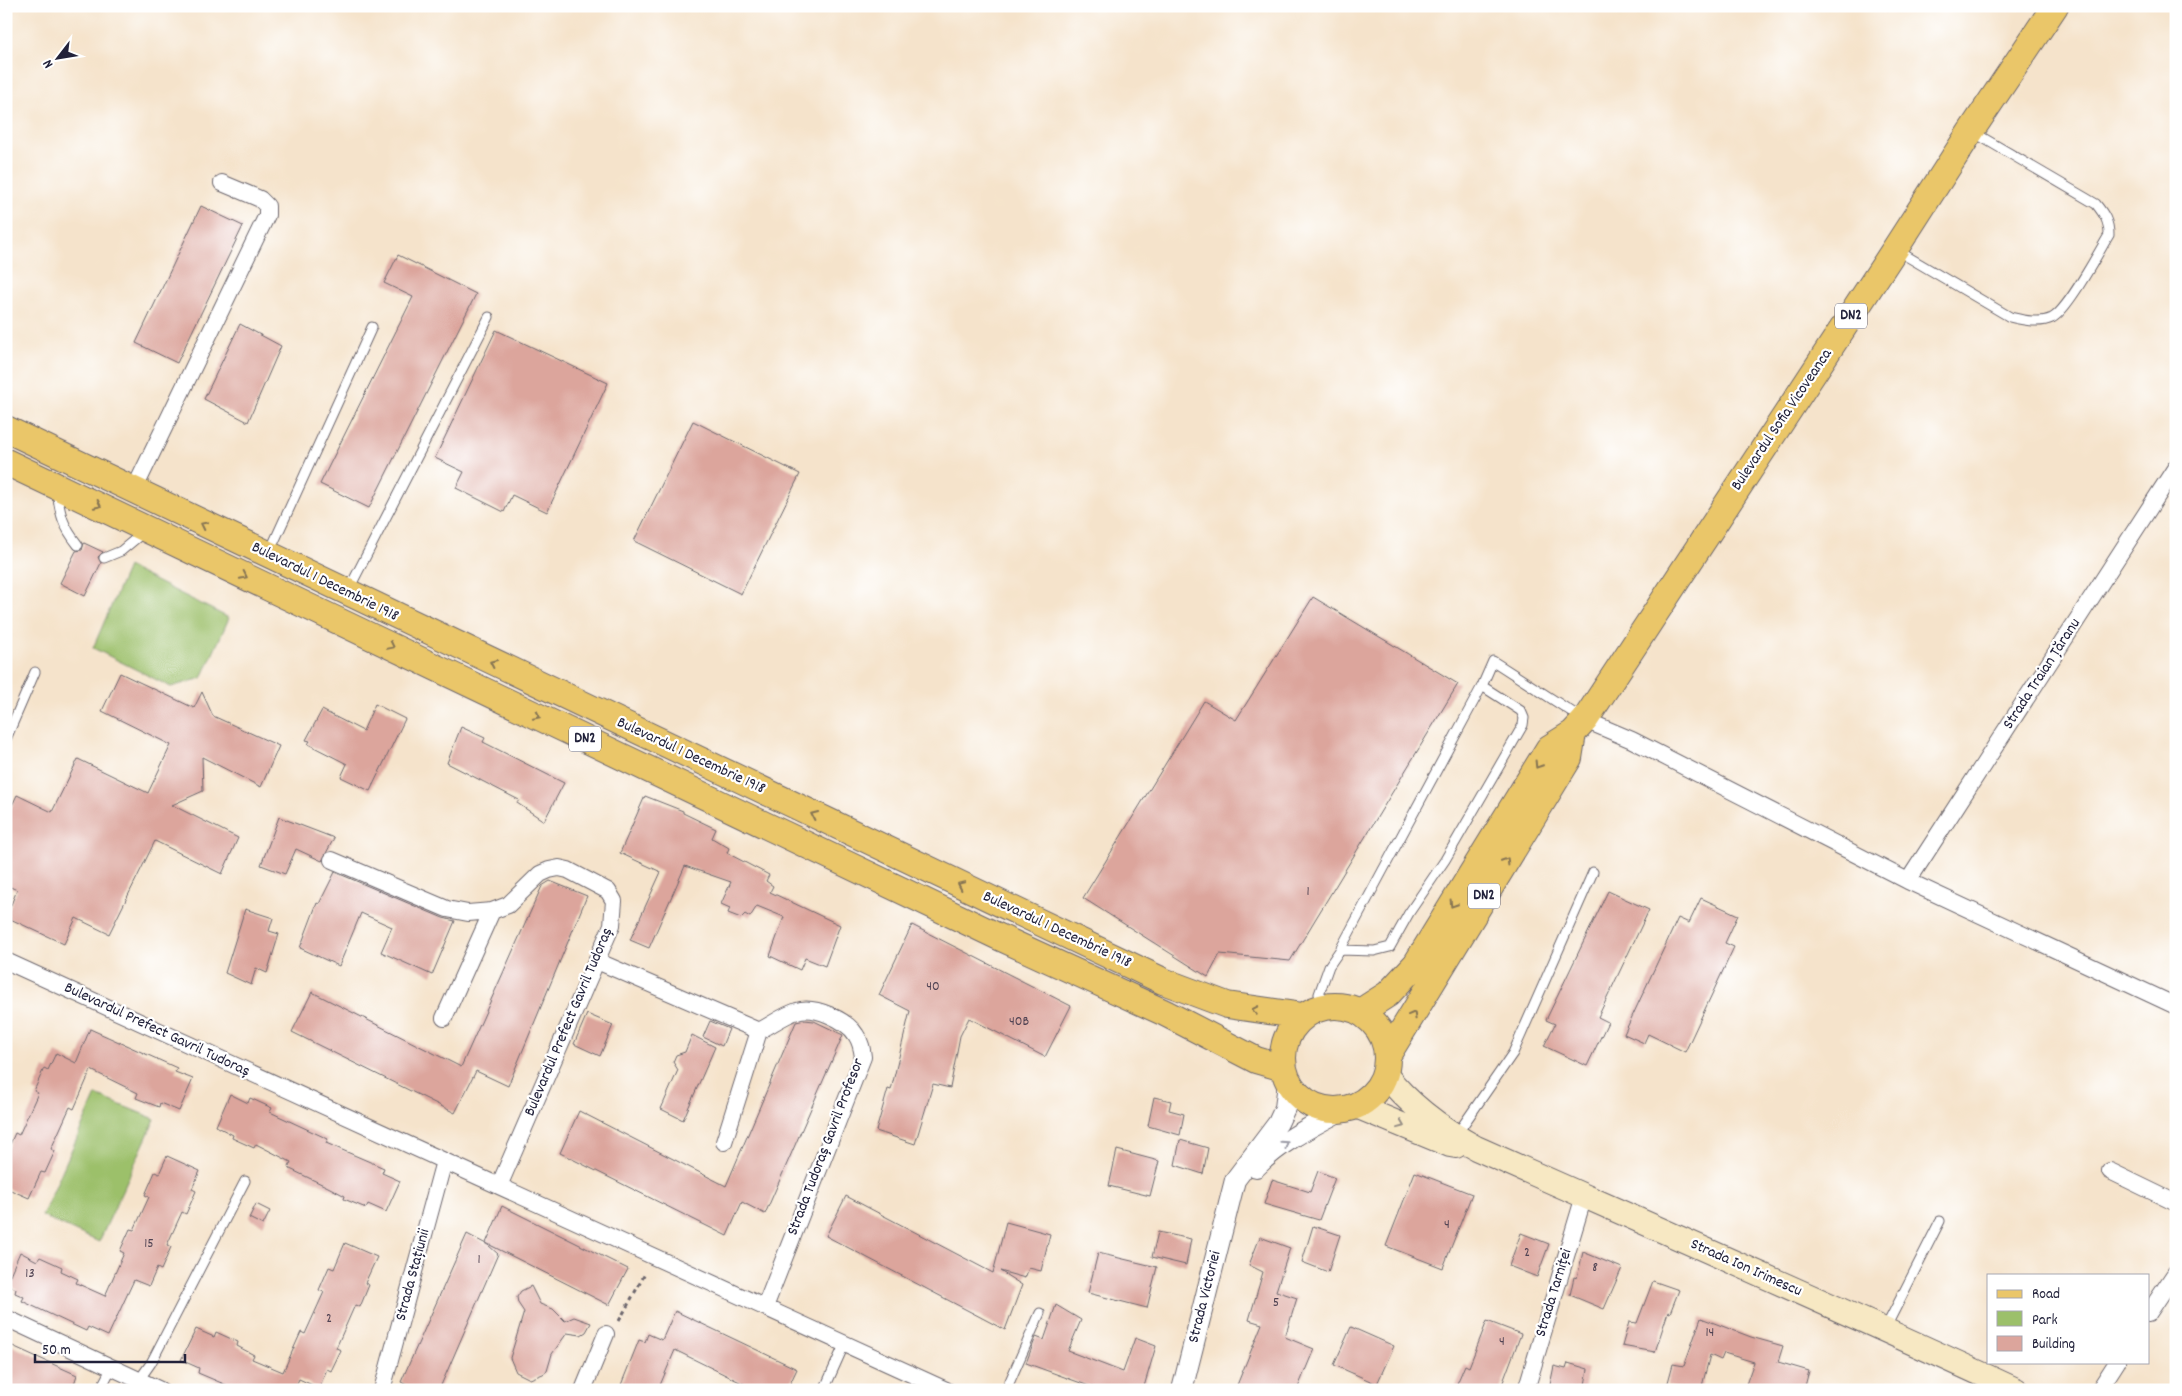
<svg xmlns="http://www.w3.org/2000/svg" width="2182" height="1396" font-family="Dekko,sans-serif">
  <rect width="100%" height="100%" fill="#fff"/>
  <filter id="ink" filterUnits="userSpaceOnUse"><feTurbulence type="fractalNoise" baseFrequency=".02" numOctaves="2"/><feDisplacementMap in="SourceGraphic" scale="10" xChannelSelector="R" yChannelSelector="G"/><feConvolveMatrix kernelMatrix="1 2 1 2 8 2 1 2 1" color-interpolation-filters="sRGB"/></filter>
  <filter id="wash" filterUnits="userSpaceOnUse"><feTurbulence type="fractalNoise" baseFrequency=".0096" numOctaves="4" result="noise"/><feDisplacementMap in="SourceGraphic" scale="20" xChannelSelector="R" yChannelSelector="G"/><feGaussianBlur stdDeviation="1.12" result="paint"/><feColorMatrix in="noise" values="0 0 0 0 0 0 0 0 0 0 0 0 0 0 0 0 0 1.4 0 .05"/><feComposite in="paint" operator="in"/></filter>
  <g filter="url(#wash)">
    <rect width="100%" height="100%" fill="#f5e3cb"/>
    <path fill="#9cc06a" stroke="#5f7152" d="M128,567L229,618L202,678L171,687L93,648Z
      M96,1095L155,1119L99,1242L42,1216Z"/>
    <g id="blocks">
      <path fill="#dca59c" d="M201,206L243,226L177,363L136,343Z
        M398,255L476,294L369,508L320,484L413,297L384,283Z
        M240,324L281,346L248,422L204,399Z
        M496,330L608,383L547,512L512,495L504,512L456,488L464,472L435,458Z
        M693,421L800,474L741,594L634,541Z
        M84,543L103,552L98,557L101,563L85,596L60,583L76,551L82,550Z
        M1313,597L1458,684L1290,961L1220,954L1208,977L1083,898L1204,701L1236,720Z
        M120,673L194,708L202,692L213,716L279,746L261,787L202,757L203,791L172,805L238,838L222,874L155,841L109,934L76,918L64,944L6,917L17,890L6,885V818L17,795L52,812L78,759L148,793L171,745L102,711Z
        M375,704L405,719L370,791L341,777L347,764L308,744L310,741L306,740L322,710L363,731Z
        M461,727L485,738L483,742L564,783L544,821L517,803L519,800L447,763Z
        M645,796L683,811V813L716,829L712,838L729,848L727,853L769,875L766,881L773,886L770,892L840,925L825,966L805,958L800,970L770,956L784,917L757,906L750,917L745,914L741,918L728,913L730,908L721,904L731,882L685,866L649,948L630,940L661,872L620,853Z
        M279,817L334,838L322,861L296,849L285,874L261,865Z
        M335,872L443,918L455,921L432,975L381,952L392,927L361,913L339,966L300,948L317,903L319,904Z
        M550,881L587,896L508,1086L476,1071L455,1113L292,1032L312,992L461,1067L542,886Z
        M1608,891L1649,910L1598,1017L1608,1022L1587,1066L1544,1046L1555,1024L1546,1020Z
        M1701,898L1738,915L1725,943L1734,947L1685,1052L1648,1034L1644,1043L1624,1034L1678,918L1689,923Z
        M245,909L273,918L269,931L279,934L267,973L256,968L251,985L225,973Z
        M912,925L1071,1006L1045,1057L969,1018L960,1036L950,1088L933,1084L915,1144L876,1131L888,1089L891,1090L910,1011L879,995Z
        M587,1014L613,1025L600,1056L574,1044Z
        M805,1020L814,1021L843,1035L765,1214L742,1202L727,1236L560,1153L579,1111L726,1186L796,1022Z
        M710,1021L729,1029L722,1046L703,1037Z
        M90,1029L177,1068L175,1072L193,1079L179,1111L160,1103L159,1107L136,1098L138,1093L91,1070L74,1109L70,1107L51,1149L55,1151L45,1173L41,1172L29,1198L6,1188V1153L15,1133L19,1135L38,1093L34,1091L44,1068L48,1070L56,1053L76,1063Z
        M692,1035L715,1047L683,1120L661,1109L678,1070L673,1062L676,1055L685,1052Z
        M230,1094L248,1103L250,1098L272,1108L270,1112L328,1139L326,1143L384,1168L382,1173L400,1181L386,1212L368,1204L366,1208L344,1199L345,1196L328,1187L288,1168L291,1162L256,1144L254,1148L232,1138L233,1135L216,1126Z
        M1154,1097L1171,1101L1169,1110L1184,1114L1180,1135L1148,1126Z
        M1180,1140L1208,1148L1203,1174L1175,1165Z
        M1117,1150L1159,1161L1150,1196L1109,1186Z
        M167,1156L200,1171L192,1189L196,1191L186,1214L182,1212L167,1245L171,1247L161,1270L157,1268L149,1286L134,1280L108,1336L88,1327L86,1331L22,1301L24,1297L15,1293L16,1289L6,1284L20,1252L37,1261L40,1257L62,1267L61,1271L78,1279L76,1283L105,1296L124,1253L120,1251L130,1229L134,1230L149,1197L145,1195L155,1172L159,1174Z
        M1318,1171L1335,1178L1319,1220L1264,1204L1272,1180L1310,1192Z
        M1415,1172L1472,1194L1443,1268L1386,1246Z
        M846,1196L993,1273L1006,1222L1050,1234L1041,1271L1029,1268L1025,1278L1000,1271L1022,1285L1005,1330L826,1236Z
        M256,1204L270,1211L263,1225L249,1218Z
        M502,1206L628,1269L609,1305L486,1243Z
        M1313,1226L1340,1235L1328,1272L1302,1262Z
        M1158,1232L1191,1239L1186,1265L1152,1257Z
        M1521,1233L1549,1244L1537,1277L1509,1266Z
        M467,1234L488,1245L498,1254L439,1390H416L401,1382Z
        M1260,1237L1290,1248L1276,1291L1297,1298L1285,1337L1314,1349L1297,1390H1235L1262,1324L1249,1320L1263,1272L1249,1265Z
        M345,1243L377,1257L365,1283L369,1285L360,1307L355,1305L336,1348L341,1350L331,1371L327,1369L319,1388L299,1379L294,1390H238L198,1373L199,1368L181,1360L196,1329L214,1337L216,1332L238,1342L237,1346L254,1355L252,1359L283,1372L301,1332L305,1334L324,1292L319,1290L329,1267L334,1269Z
        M1583,1252L1622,1268L1604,1309L1570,1295L1574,1277L1577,1278Z
        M1098,1253L1157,1267L1147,1308L1088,1293Z
        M1653,1281L1679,1290L1670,1313L1668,1312L1655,1352L1622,1346L1629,1322L1637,1323Z
        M531,1286L540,1304L553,1309L565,1321L574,1317L591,1323L586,1332L581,1335L567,1333L552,1354L547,1371L543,1374L530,1379L516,1372L510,1358L524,1312L518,1303L517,1297L521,1291Z
        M1056,1305L1081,1320L1068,1351L1123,1372L1135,1338L1156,1346L1143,1390H1100L1026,1363L1036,1337L1044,1340Z
        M675,1311L797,1369L787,1390H756L675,1350L658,1390H619L639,1340L645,1342L648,1334L662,1340Z
        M1701,1318L1751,1337L1783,1346L1778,1362L1809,1371L1804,1390H1744L1754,1362L1724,1353L1721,1360L1710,1355L1701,1390H1683L1667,1386L1673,1364L1684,1366Z
        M1487,1321L1521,1334L1500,1390H1465L1456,1386L1465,1365L1469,1367Z
        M1351,1327L1394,1346L1377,1384L1334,1365Z
        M6,1343L77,1375L72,1390H6Z
        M1568,1363L1588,1369L1584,1390H1549L1554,1366L1566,1369Z"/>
    </g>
  </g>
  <g filter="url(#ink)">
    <use href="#blocks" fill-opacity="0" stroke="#6c666d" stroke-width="1"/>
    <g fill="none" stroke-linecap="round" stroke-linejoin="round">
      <defs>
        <path id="service" d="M1898,251L2010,317C2023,320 2039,324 2052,318C2068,310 2098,253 2109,235C2109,221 2104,214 2096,204L1973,132
          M57,491C60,515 63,526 78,545
          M269,553L372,327
          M104,558L121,551L145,531
          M348,591L489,317
          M6,739L35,672
          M1340,950L1482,686L1493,661L1583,719
          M1333,1005L1319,994L1329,966L1340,950L1374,951L1390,947L1409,913L1445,860L1523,725L1524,718L1521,711L1482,686
          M1457,1134L1513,1053L1593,872
          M1885,1329L1940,1221
          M139,1380L151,1363L245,1181
          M100,1390L112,1367
          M824,1390L845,1343
          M1006,1390L1040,1313"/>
        <path id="minor" d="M134,490L267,215V206L260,199L222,183
          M1585,720L1632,740L1908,881L2176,1006
          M332,860L447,909L468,913L492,911L508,905L540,874L549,870L559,868L568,870L608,891L614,901L612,925L499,1186
          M1908,881L2176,467
          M6,961L946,1390
          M597,961L759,1031
          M444,1018L492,911
          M724,1142L759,1031C771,1025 784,1015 797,1011C814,1005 847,1020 856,1035C861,1042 862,1049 863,1057L765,1307
          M2110,1171L2176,1203
          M2148,1314L2176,1272
          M6,1318L160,1390
          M382,1390L444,1161
          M583,1390L606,1334
          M1526,1390L1584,1196
          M2099,1390L2117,1362"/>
        <path id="tertiary" d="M1256,1167C1280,1142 1312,1126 1342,1110
          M1182,1390L1235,1180L1278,1123L1285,1108L1288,1083"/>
        <path id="secondary" d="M1385,1074C1409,1105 1442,1129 1476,1148C1656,1228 1837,1307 2016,1390
          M1356,1106L1450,1145L1456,1146"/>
        <path id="primary" d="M6,429L1163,981L1227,1005L1303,1016
          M6,462L997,936L1165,1013L1256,1060L1283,1068
          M1283 1058a52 52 0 1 1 104 0a52 52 0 1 1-104 0Z
          M1360,1012L1388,994L1416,964L1549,748L1573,733L1585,720L1895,249L1971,131L2055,6
          M1387,1056L1569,758L1573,733"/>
      </defs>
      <use href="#service" stroke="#6c666d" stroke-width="11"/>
      <use href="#minor" stroke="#6c666d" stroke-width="18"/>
      <use href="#tertiary" stroke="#6c666d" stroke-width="22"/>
      <use href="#secondary" stroke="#6c666d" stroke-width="26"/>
      <use href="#primary" stroke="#6c666d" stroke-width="28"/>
      <path stroke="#6c666d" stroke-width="3" stroke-dasharray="4 4" stroke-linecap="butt" d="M619,1321L646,1272"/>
      <use href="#service" stroke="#fff" stroke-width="9"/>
      <use href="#minor" stroke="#fff" stroke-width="16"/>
      <use href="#tertiary" stroke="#fff" stroke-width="20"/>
      <use href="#secondary" stroke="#f7e8c3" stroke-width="24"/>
      <use href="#primary" stroke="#eac669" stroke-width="26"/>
    </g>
    <defs><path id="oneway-chevron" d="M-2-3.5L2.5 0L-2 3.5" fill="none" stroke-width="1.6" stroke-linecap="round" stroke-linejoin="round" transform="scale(1.25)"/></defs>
    <g stroke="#867452">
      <use href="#oneway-chevron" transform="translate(98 505) rotate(26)"/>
      <use href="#oneway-chevron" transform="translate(204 525) rotate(-154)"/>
      <use href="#oneway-chevron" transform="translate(244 576) rotate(26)"/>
      <use href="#oneway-chevron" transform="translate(391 646) rotate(26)"/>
      <use href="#oneway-chevron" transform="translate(493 663) rotate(-155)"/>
      <use href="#oneway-chevron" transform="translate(537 716) rotate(26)"/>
      <use href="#oneway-chevron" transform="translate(1538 765) rotate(122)"/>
      <use href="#oneway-chevron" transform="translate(814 815) rotate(-155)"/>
      <use href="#oneway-chevron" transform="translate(1506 861) rotate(-58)"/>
      <use href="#oneway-chevron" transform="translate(961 885) rotate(-155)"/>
      <use href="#oneway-chevron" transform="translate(1453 904) rotate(122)"/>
      <use href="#oneway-chevron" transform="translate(1255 1010) rotate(-170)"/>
      <use href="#oneway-chevron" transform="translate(1413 1015) rotate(-61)"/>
    </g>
    <use stroke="#978f86" href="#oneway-chevron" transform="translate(1401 1125) rotate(22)"/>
    <use stroke="#9c9ca7" href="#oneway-chevron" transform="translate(1285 1144) rotate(-35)"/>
  </g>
  <g text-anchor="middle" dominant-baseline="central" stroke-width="4.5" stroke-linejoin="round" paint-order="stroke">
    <g font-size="14" fill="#504353">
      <text x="1308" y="892">1</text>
      <text x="933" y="987">40</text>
      <text x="1019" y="1022">40B</text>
      <text x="1447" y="1225">4</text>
      <text x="149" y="1244">15</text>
      <text x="1527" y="1253">2</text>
      <text x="479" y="1260">1</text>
      <text x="1595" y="1268">8</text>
      <text x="30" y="1274">13</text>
      <text x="1276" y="1303">5</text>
      <text x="329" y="1319">2</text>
      <text x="1710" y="1333">14</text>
      <text x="1502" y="1342">4</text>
    </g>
    <g fill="#fff" stroke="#646476" stroke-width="1">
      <rect x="1835" y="303.5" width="32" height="25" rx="4"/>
      <rect x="569" y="726.5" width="32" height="25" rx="4"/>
      <rect x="1468" y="883.5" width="32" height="25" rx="4"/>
    </g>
    <g font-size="15" font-weight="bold" fill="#22223b">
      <text x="1851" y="316">DN2</text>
      <text x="585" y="739">DN2</text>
      <text x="1484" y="896">DN2</text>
    </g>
    <g font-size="16" fill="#22223b" stroke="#fff">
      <text transform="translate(1782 420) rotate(-56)">Bulevardul Sofia Vicoveanca</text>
      <text transform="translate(325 582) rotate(26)">Bulevardul 1 Decembrie 1918</text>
      <text transform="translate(2042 674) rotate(-57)">Strada Traian Țăranu</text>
      <text transform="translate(691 756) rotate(25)">Bulevardul 1 Decembrie 1918</text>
      <text transform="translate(1057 930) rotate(25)">Bulevardul 1 Decembrie 1918</text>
      <text transform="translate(569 1022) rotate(-67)">Bulevardul Prefect Gavril Tudoraș</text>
      <text transform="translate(157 1030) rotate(25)">Bulevardul Prefect Gavril Tudoraș</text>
      <text transform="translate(826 1147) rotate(-69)">Strada Tudoraș Gavril Profesor</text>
      <text transform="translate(1746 1268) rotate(24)">Strada Ion Irimescu</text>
      <text transform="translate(413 1275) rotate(-75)">Strada Stațiunii</text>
      <text transform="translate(1554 1293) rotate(-73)">Strada Tarniței</text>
      <text transform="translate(1205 1297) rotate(-76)">Strada Victoriei</text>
    </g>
  </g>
  <rect width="2182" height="1396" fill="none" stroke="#fff" stroke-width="25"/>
  <rect x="1987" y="1274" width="162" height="90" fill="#ffffff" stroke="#a7a7b1"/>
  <rect x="1997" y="1290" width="25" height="8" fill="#eac669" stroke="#a7a7b1"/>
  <text x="2032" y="1298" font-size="15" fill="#22223b">Road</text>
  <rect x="1997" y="1311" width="25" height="15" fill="#9cc06a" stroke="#a7a7b1"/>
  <text x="2032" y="1324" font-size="15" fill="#22223b">Park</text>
  <rect x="1997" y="1336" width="25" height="15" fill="#dca59c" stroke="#a7a7b1"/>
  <text x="2032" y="1348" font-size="15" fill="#22223b">Building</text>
  <g transform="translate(58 58) rotate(239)" stroke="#ffffff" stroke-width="4" paint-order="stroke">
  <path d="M0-4L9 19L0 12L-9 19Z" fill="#22223b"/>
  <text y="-8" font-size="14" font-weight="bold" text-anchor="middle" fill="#22223b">N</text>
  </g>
  <path d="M35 1354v8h150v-8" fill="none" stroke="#22223b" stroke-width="2.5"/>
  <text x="42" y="1354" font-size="15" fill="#22223b" stroke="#ffffff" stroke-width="4" paint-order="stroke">50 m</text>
</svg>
